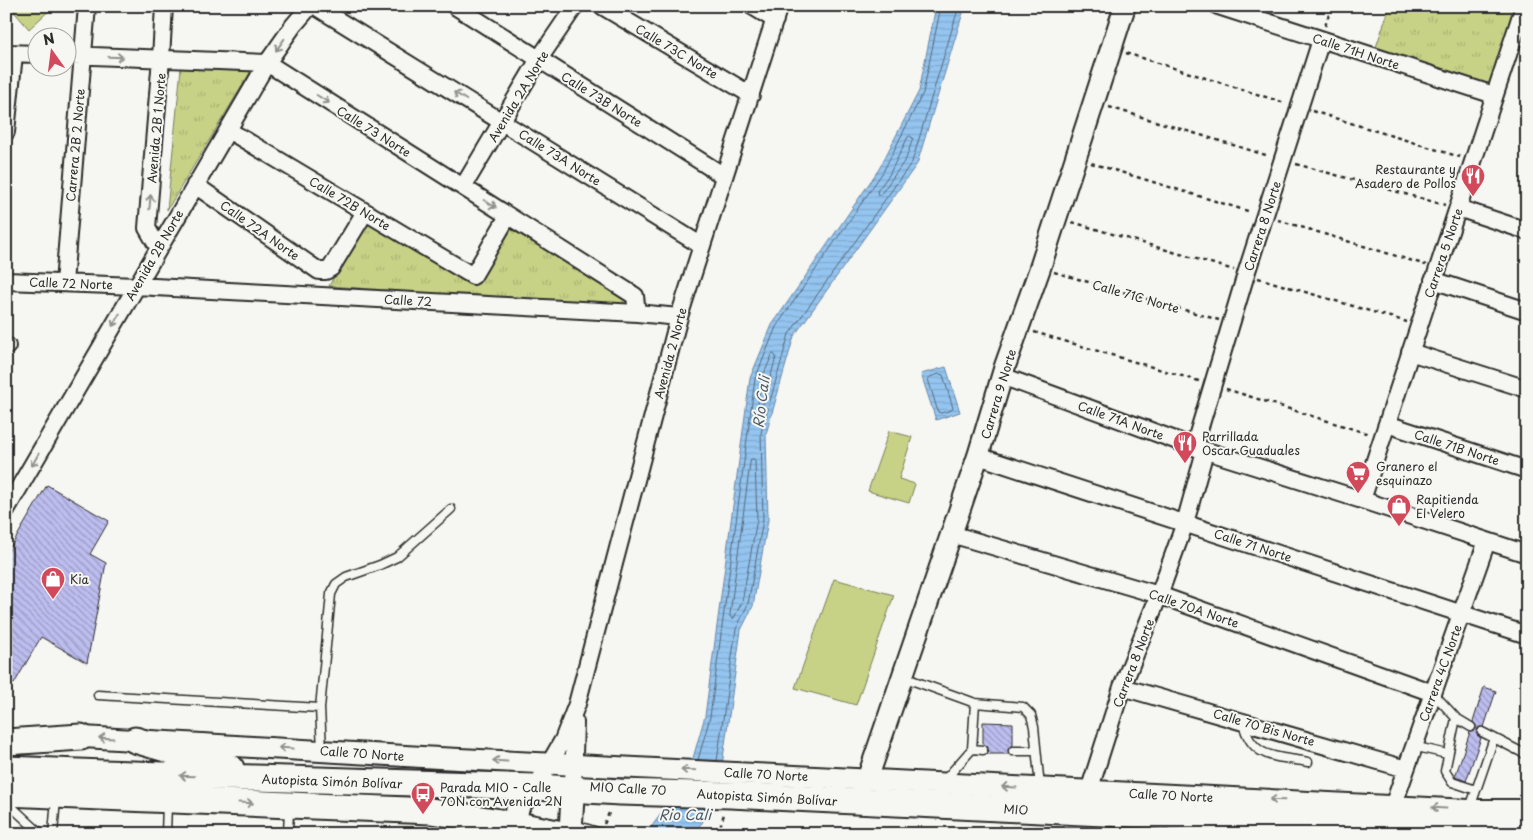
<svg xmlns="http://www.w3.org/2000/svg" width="1533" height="840" font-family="'Playpen Sans',sans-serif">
  <defs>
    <pattern id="park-tufts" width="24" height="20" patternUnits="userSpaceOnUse" patternTransform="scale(1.25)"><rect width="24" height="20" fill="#c7d286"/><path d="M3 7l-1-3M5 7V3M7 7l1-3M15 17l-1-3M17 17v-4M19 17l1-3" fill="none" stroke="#abb474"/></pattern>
    <pattern id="water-rules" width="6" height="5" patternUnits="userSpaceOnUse" patternTransform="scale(1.25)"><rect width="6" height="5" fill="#94c5f0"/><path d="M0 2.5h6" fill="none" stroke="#80a9ce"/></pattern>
    <pattern id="building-back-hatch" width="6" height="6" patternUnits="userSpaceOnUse" patternTransform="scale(1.25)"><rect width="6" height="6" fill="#bdbdef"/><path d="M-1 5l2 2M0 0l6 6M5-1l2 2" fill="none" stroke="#9a9ac2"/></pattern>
  </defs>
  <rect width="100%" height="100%" fill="#f6f6f2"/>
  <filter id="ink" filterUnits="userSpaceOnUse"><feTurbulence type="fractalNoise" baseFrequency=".02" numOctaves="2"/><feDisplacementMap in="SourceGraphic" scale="10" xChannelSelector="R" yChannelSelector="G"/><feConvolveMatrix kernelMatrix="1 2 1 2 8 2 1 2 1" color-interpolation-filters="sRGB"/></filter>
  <g filter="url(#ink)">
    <path fill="#c7d286" stroke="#797e58" d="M9,6H54L29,29Z
      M889,431L912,437L899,479L915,484L909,503L868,491Z
      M834,579L894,595L856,705L795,688Z"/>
    <path fill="url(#park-tufts)" stroke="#797e58" d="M1390,6H1522L1494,95L1373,56Z
      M181,68L251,71L167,210Z
      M365,220L477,282L511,229L626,297L621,307L329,286Z"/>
    <path fill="url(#water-rules)" stroke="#6a87a1" d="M936,6H965L917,164L794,336L766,434L768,520L753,606L741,630L719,787L702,823L692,834H646L687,779L705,716L750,378L772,325L879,169L919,91Z
      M946,367L960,412L936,420L921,374Z"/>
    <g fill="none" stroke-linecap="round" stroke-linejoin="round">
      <path stroke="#55697a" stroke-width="1" d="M910,136L913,138L906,159L881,194L878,195L877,191L889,175L908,137Z
        M774,354L776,357L763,404L760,405L758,403L761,381L772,355Z
        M940,374L943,375L953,408L952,410L941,413L938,412L928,379L930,377Z
        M751,459H754L755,461L757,519L742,602L734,618L732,619L730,616Z
        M698,760L710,717L755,379L776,327L883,172L923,93L941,6
        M717,761L736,629L748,604L763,520L761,433L789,334L912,162L959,6"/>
    </g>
    <path fill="url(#building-back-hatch)" stroke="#2b2b2b" d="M47,485L109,521L90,554L106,563L87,663L41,637L14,684L6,680V555Z
      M1484,687L1496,691L1484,727H1479L1477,730V735L1481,738L1466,781L1455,777L1470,732L1476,729V725L1473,722Z
      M983,722L1013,723V745L1008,749L1009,754H987L988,747L983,744Z"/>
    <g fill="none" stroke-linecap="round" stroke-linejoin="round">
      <defs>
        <path id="service" d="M903,677L975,703L1023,707L1031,715L1034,727L1040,787
          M1434,694L1456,718
          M98,695L320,708L322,750
          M320,708L331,594L336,584L346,577L380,565L397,557L451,509
          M1243,723C1252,760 1277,756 1308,762
          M1471,727L1456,718L1445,771L1452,782L1476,790
          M1482,732L1527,755
          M1413,746L1447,754
          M972,749L983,750
          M1013,751H1036
          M943,782L972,749L975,703
          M12,807L41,834
          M1470,808L1494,738
          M572,824L604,834
          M53,834L56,799
          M166,834L167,804
          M288,834L289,809"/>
        <path id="minor" d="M315,6L702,246
          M455,6L724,176
          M602,6L751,95
          M752,6L775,20
          M1218,6L1494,95
          M6,53L38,54
          M68,55L267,63L635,296L637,313
          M228,130L473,276L508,216
          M6,132L14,54
          M195,185L319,271H326L331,268L365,212
          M463,187L539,59L575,6
          M1458,208L1527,231
          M158,247L147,228L161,58L164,6
          M1433,280L1527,311
          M6,281L136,286L637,313L679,317
          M64,283L87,6
          M6,346H7
          M1410,352L1527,389
          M1002,376L1194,447L1362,500L1527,554
          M1387,424L1527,470
          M1194,447L1246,274L1321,40
          M978,456L1527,635
          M1362,500L1524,6
          M6,510L267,63L293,26L310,6
          M951,534L1159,595L1433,693
          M1122,687L1406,769
          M536,787L563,740L577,704L679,317L779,6
          M573,788L575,722
          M1089,791L1122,687L1159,595L1185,523L1205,451
          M1393,806L1487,541"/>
        <path id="tertiary" d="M66,736C190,743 315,751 439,758C783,776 1126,793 1469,810H1527
          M867,780L978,456L1005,366L1040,268L1125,6"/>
        <path id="secondary" d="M511,834L519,804L536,787
          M567,834L571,823L573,788"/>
        <path id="primary" d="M135,740L231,768
          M6,742L81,737
          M6,769L103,773L536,787L620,792L730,795L1331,824
          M6,793L431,811L513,824L562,834"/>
        <path id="trunk" d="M1303,834L1318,827L1336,824L1527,831"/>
      </defs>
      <use href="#service" stroke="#2b2b2b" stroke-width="11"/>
      <use href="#minor" stroke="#2b2b2b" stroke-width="20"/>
      <use href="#tertiary" stroke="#2b2b2b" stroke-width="24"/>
      <use href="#secondary" stroke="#2b2b2b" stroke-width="26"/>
      <use href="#primary" stroke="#2b2b2b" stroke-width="29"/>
      <use href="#trunk" stroke="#2b2b2b" stroke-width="30"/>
      <path stroke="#2b2b2b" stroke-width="2.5" stroke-dasharray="4 4" stroke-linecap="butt" d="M1325,26L1332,6
        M1126,53L1285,103
        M1109,107L1269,156
        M1312,111L1460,157
        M1091,163L1251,212
        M1296,164L1445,205
        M1522,215L1527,201
        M1278,220L1426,265
        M1072,222L1234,270
        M1054,272L1219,320
        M1258,278L1407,322
        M1034,332L1199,381
        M1226,389L1369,434
        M604,824L610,811
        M718,834L724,814
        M999,834L1000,825"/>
      <use href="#service" stroke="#f6f6f2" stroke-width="8"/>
      <use href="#minor" stroke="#f6f6f2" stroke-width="16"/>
      <use href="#tertiary" stroke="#f6f6f2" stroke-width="20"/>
      <use href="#secondary" stroke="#f6f6f2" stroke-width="22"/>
      <use href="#primary" stroke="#f6f6f2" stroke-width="25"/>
      <use href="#trunk" stroke="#f6f6f2" stroke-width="26"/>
    </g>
    <defs><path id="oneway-shaft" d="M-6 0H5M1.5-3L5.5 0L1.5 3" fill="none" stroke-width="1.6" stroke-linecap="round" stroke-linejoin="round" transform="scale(1.25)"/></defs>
    <g stroke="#90908e">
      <use href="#oneway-shaft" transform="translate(280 45) rotate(125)"/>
      <use href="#oneway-shaft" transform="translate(116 57) rotate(2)"/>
      <use href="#oneway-shaft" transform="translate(460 96) rotate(-148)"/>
      <use href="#oneway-shaft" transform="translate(323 99) rotate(32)"/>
      <use href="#oneway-shaft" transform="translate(150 202) rotate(-85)"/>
      <use href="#oneway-shaft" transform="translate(490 204) rotate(32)"/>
      <use href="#oneway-shaft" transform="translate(116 320) rotate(120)"/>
      <use href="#oneway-shaft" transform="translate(35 460) rotate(120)"/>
      <use href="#oneway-shaft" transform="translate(106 738) rotate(-177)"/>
      <use href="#oneway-shaft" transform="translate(286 748) rotate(-177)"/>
      <use href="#oneway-shaft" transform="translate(500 761) rotate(-177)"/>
      <use href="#oneway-shaft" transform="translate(688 770) rotate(-178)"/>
      <use href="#oneway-shaft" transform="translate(187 776) rotate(-178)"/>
      <use href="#oneway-shaft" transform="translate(1009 787) rotate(-177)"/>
      <use href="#oneway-shaft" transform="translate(1277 800) rotate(-178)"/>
      <use href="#oneway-shaft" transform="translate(246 803) rotate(3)"/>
      <use href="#oneway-shaft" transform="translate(1439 808) rotate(-177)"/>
    </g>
  </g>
  <defs>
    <symbol id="restaurant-pin" viewBox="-11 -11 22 30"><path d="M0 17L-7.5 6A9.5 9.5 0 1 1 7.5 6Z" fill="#d1495b" stroke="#f6f6f2"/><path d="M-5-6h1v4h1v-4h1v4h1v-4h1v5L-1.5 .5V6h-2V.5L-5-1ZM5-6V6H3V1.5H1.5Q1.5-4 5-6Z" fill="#fff"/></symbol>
    <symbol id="supermarket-pin" viewBox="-11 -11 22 30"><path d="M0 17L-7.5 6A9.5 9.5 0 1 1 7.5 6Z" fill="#d1495b" stroke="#f6f6f2"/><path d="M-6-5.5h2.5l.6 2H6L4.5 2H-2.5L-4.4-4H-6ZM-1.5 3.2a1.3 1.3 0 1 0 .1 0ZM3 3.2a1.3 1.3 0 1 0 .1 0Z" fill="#fff"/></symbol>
    <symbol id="shop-pin" viewBox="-11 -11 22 30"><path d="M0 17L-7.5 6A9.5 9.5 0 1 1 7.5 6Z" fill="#d1495b" stroke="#f6f6f2"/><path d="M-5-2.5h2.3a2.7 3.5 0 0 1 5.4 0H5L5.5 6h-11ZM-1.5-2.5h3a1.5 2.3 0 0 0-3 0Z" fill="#fff"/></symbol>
    <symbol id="bus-pin" viewBox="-11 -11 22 30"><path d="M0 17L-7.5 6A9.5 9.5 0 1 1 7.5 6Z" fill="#d1495b" stroke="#f6f6f2"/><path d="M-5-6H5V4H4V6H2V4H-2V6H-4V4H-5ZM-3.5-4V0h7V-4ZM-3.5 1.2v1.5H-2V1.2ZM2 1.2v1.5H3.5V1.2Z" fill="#fff"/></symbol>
  </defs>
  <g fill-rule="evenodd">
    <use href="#restaurant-pin" x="1459" y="162" width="28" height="38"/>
    <use href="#restaurant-pin" x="1171" y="429" width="28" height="38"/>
    <use href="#supermarket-pin" x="1344" y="459" width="28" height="38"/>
    <use href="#shop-pin" x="1385" y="492" width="28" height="38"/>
    <use href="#shop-pin" x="39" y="565" width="28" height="38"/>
    <use href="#bus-pin" x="409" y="780" width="28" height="38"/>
  </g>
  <g text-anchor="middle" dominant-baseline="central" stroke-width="4" stroke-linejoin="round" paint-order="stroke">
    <g font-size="12" fill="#2b2b2b" stroke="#f6f6f2">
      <text transform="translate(677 51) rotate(31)">Calle 73C Norte</text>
      <text transform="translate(1356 51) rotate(18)">Calle 71H Norte</text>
      <text transform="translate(518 96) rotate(-59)">Avenida 2A Norte</text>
      <text transform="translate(602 99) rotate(32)">Calle 73B Norte</text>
      <text transform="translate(156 128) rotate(-85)">Avenida 2B 1 Norte</text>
      <text transform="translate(374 131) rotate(32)">Calle 73 Norte</text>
      <text transform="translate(75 145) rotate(-85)">Carrera 2B 2 Norte</text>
      <text transform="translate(560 157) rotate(32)">Calle 73A Norte</text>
      <text transform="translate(350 203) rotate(31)">Calle 72B Norte</text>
      <text transform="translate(1262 226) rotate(-72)">Carrera 8 Norte</text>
      <text transform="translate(260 230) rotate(35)">Calle 72A Norte</text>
      <text transform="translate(1443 253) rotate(-71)">Carrera 5 Norte</text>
      <text transform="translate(154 255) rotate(-60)">Avenida 2B Norte</text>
      <text transform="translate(71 283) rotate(2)">Calle 72 Norte</text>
      <text transform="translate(1136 296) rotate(16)">Calle 71C Norte</text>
      <text transform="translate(408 300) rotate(3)">Calle 72</text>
      <text transform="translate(670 353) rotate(-75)">Avenida 2 Norte</text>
      <text transform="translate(998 394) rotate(-73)">Carrera 9 Norte</text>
      <text transform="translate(1121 420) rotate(20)">Calle 71A Norte</text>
      <text transform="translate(1457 447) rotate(18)">Calle 71B Norte</text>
      <text transform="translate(1253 545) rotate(18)">Calle 71 Norte</text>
      <text transform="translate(1194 608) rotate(19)">Calle 70A Norte</text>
      <text transform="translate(1133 663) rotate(-69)">Carrera 8 Norte</text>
      <text transform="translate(1440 673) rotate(-70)">Carrera 4C Norte</text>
      <text transform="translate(1264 727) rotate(16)">Calle 70 Bis Norte</text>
      <text transform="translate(362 753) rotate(4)">Calle 70 Norte</text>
      <text transform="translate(766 774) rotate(3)">Calle 70 Norte</text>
      <text transform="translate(332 781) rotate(2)">Autopista Simón Bolívar</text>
      <text transform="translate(628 788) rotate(3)">MIO Calle 70</text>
      <text transform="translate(1171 795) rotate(3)">Calle 70 Norte</text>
      <text transform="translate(767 797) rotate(3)">Autopista Simón Bolívar</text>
      <text transform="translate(1016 809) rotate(3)">MIO</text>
    </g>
    <g font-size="12" fill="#2b2b2b" stroke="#f6f6f2" text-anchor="start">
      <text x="1456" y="169" text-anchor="end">Restaurante y<tspan x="1456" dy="14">Asadero de Pollos</tspan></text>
      <text x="1202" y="436">Parrillada<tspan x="1202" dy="14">Oscar Guaduales</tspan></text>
      <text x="1376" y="466">Granero el<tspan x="1376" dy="14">esquinazo</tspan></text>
      <text x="1416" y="499">Rapitienda<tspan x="1416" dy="14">El Velero</tspan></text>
      <text x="70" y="579">Kia</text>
      <text x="440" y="787">Parada MIO - Calle<tspan x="440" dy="14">70N con Avenida 2N</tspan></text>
    </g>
    <g font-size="14" font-style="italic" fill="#4a5966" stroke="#f6f6f2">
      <text transform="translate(761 402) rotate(-83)">Río Cali</text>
      <text x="685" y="814">Rio Cali</text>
    </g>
  </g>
  <rect width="1533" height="840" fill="none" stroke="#f6f6f2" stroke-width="25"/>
  <rect x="12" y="12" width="1508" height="815" fill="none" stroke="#2b2b2b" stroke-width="2" filter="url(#ink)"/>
  <g transform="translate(52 52) rotate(346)"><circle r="24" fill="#f6f6f2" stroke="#a5a5a2"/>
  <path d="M0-4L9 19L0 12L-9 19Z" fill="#d1495b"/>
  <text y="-8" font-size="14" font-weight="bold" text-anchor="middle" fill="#2b2b2b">N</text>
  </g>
</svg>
